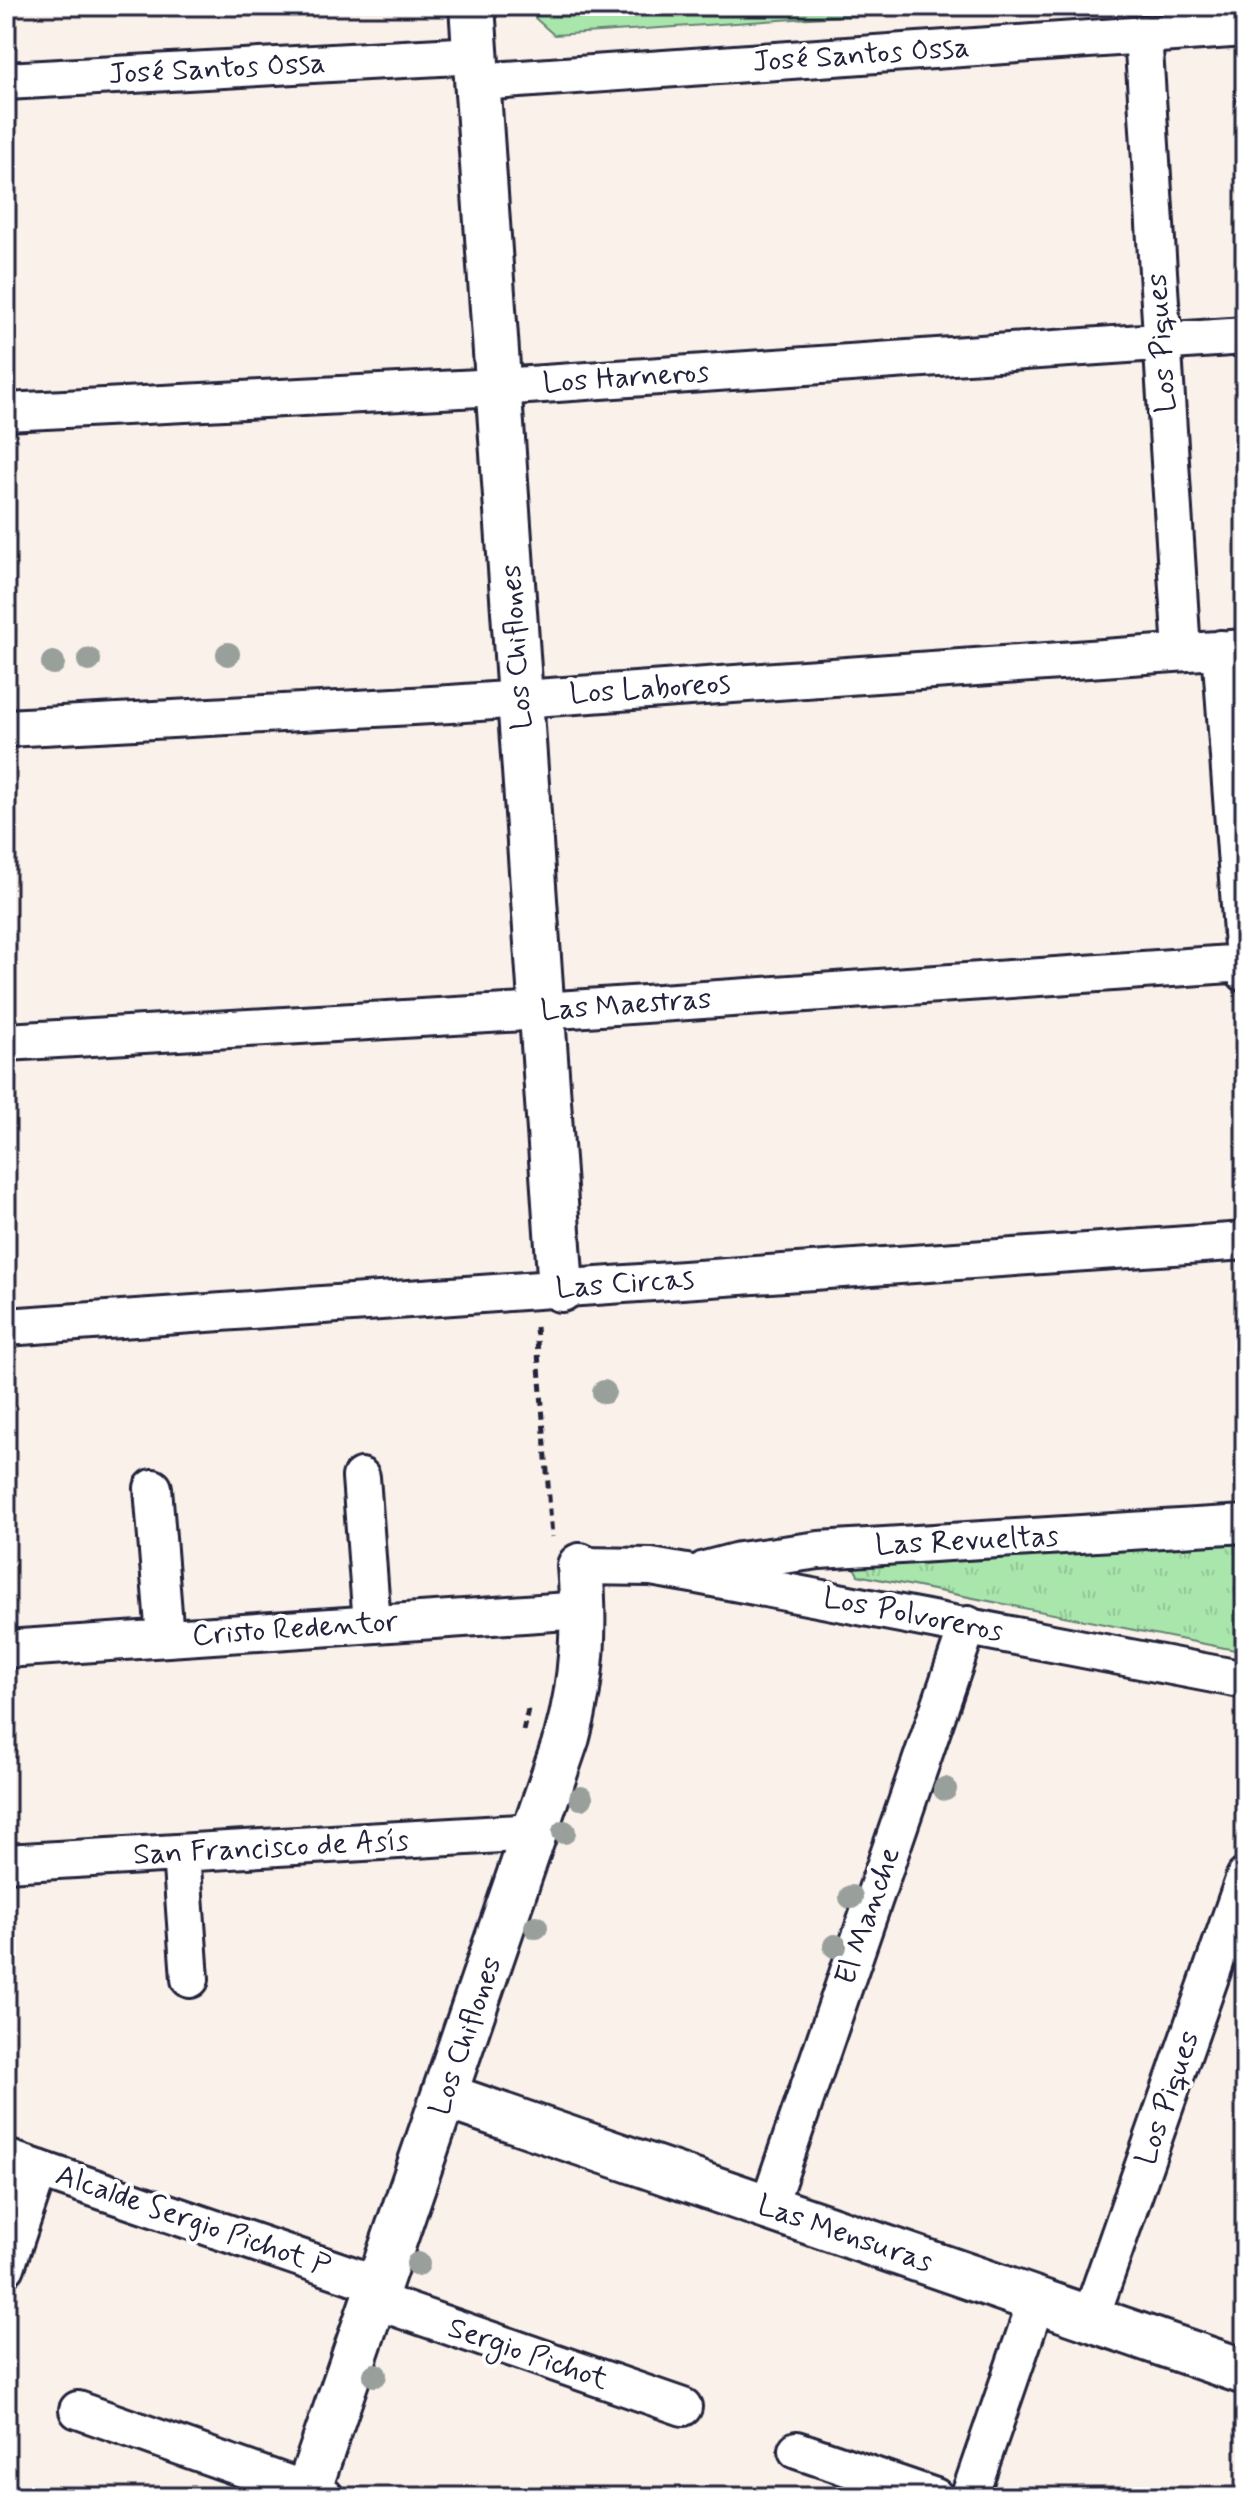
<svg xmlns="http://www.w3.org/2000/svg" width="1251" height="2503" font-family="Mynerve,sans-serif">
  <defs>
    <pattern id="grass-tufts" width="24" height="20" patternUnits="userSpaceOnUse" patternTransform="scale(2)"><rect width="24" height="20" fill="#a9e6ac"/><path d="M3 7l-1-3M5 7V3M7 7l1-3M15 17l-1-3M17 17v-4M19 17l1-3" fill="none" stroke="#91c595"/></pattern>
  </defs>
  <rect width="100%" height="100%" fill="#faf1ea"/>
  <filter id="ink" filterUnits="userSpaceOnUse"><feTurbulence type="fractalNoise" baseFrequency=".0125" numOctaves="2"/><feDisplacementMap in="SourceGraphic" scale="16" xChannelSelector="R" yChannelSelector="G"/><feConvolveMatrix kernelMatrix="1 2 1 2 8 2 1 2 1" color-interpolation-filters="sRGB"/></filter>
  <g filter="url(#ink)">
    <path fill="url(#grass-tufts)" stroke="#668474" stroke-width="2" d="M1245,1534V1652L858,1575L851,1562Z"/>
    <path fill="#a9e6ac" stroke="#668474" stroke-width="2" d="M534,6H993L554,35L535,18Z"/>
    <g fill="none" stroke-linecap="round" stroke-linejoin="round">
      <defs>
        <path id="minor" d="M1143,34L1182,652
          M6,81L476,55
          M478,82L1245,28
          M6,412L499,387L1245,336
          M1221,649L1245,973
          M6,728L450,704L1245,648
          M6,1042L542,1011L1245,963
          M6,1327L1245,1241
          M361,1477L372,1624
          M153,1488L165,1638
          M580,1566L651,1567L692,1574L1245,1680
          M705,1570L739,1561L819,1550L1245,1524
          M6,1649L583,1610
          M181,1853L190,1979
          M6,1863L536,1832
          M6,2158L380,2285
          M768,2207L968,1625
          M6,2267L39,2169
          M374,2300L683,2407
          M1090,2319L1245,1877
          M78,2410L325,2497
          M797,2450L935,2497
          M969,2497L1037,2300"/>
        <path id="tertiary" d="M472,6L561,1289
          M445,2096L1245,2372
          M306,2497L567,1737C583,1679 585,1625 580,1566"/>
      </defs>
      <use href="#minor" stroke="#22223b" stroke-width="42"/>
      <use href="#tertiary" stroke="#22223b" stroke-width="50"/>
      <path stroke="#22223b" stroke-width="5" stroke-dasharray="8 6" stroke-linecap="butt" d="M536,1327L552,1537
        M523,1731L528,1709"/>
      <use href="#minor" stroke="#fff" stroke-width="36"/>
      <use href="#tertiary" stroke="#fff" stroke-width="44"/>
    </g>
    <g fill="#99a09c">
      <circle cx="228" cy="654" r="12"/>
      <circle cx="89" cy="660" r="12"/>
      <circle cx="53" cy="663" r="12"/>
      <circle cx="604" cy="1392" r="12"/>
      <circle cx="945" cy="1789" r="12"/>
      <circle cx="581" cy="1798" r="12"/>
      <circle cx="564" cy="1832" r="12"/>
      <circle cx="851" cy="1897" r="12"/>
      <circle cx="536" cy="1927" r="12"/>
      <circle cx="835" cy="1946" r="12"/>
      <circle cx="418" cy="2264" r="12"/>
      <circle cx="375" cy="2375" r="12"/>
    </g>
  </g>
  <g text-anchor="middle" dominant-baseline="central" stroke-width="8" stroke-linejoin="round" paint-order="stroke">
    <g font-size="30" fill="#22223b" stroke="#fff">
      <text transform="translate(861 55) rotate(-4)">José Santos Ossa</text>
      <text transform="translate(217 69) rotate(-3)">José Santos Ossa</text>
      <text transform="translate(1162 343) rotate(-94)">Los Piques</text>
      <text transform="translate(626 378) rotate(-4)">Los Harneros</text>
      <text transform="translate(517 647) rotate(-94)">Los Chiflones</text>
      <text transform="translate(650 689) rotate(-4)">Los Laboreos</text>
      <text transform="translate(626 1005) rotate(-4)">Las Maestras</text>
      <text transform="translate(625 1284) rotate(-4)">Las Circas</text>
      <text transform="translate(967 1541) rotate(-3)">Las Revueltas</text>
      <text transform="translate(913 1615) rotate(11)">Los Polvoreros</text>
      <text transform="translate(295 1629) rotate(-4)">Cristo Redentor</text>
      <text transform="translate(271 1848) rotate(-3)">San Francisco de Asís</text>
      <text transform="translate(868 1916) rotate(-71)">El Manche</text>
      <text transform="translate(466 2036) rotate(-71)">Los Chiflones</text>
      <text transform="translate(1168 2098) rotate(-71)">Los Piques</text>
      <text transform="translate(193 2221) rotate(19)">Alcalde Sergio Pichot P</text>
      <text transform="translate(845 2234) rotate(19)">Las Mensuras</text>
      <text transform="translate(528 2354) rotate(19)">Sergio Pichot</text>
    </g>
  </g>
  <rect width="1251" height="2503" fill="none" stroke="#fff" stroke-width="32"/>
  <rect x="16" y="16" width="1219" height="2471" fill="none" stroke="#22223b" stroke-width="3" filter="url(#ink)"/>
</svg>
